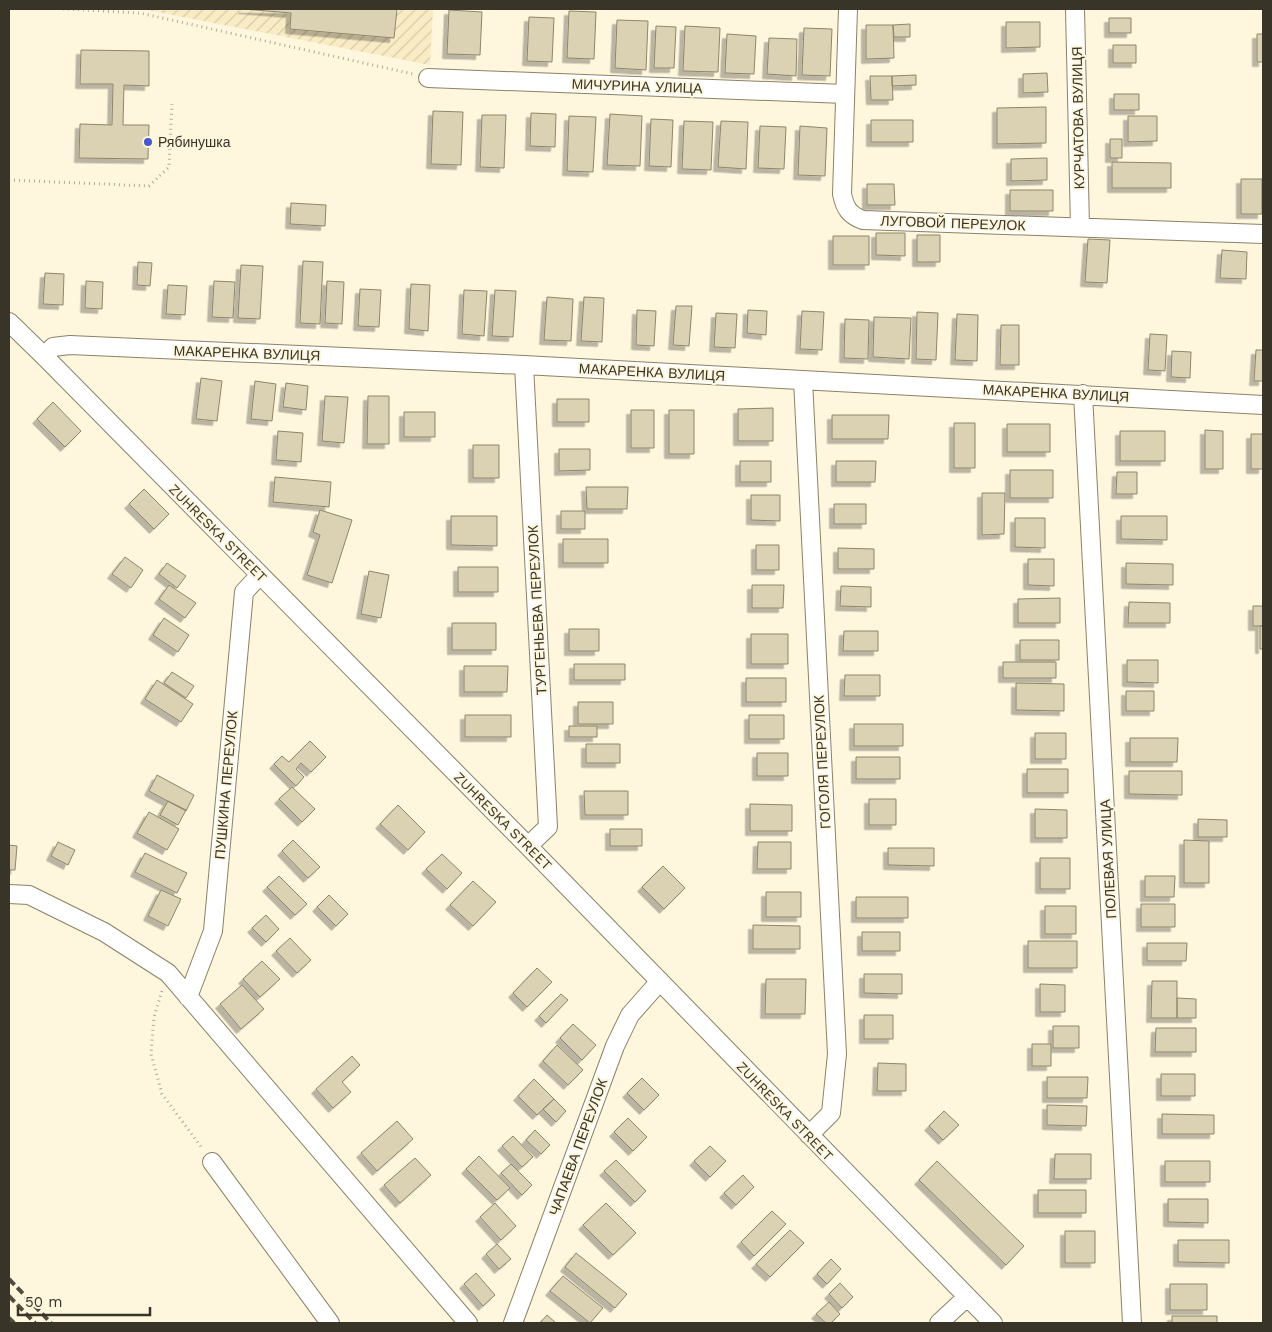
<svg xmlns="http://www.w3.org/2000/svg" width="1272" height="1332" font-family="'Work Sans',sans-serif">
  <defs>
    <pattern id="industrial-furrows" width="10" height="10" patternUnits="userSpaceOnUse" patternTransform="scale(1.25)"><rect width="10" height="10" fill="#f9ecc5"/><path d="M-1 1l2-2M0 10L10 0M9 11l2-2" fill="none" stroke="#d6cba9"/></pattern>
    <filter id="shadow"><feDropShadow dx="-4.5" dy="4.5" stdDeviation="0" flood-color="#0004"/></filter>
  </defs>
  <rect width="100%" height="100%" fill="#fef6dd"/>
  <path fill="url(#industrial-furrows)" d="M142,9H433L430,65Z"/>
  <path fill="#dbd1b3" stroke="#8f8569" filter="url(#shadow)" d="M243,9H397L394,38L290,29L291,13Z
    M449,10L482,12L480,55L447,54Z
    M569,11L596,12L594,59L567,58Z
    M529,17L554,18L552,62L527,61Z
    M1109,18H1131V33H1109Z
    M617,20L648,21L646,70L615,68Z
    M1006,22H1040V47L1006,48Z
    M910,24V37H894L893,25Z
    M866,25H893L894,58L866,59Z
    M656,26L676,27L674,68H654Z
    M685,26L720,28L718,72L683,71Z
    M804,28L832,29L830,76L802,75Z
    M727,34L756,36L754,74L725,73Z
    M1257,34H1263V62H1257Z
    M769,38L797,39L796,76L767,74Z
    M1113,45H1136V63H1113Z
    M81,50L149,51V86L124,85L123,125H149L148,159L79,158L80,124L112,125L113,84H80Z
    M1047,73L1048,92L1023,93V74Z
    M916,75V85L892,86V76Z
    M870,76H892L893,100H871Z
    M1114,94H1139V110H1114Z
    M1046,107V143L997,144V108Z
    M433,111L463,112L461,165L431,164Z
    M531,113L556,114L555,147L530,146Z
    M610,114L642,116L640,166L607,165Z
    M482,115H506L504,168L480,167Z
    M569,116L596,117L593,172L567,171Z
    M1128,116H1157V141L1128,142Z
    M651,119L673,120L671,167L649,166Z
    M871,120H913V142H871Z
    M684,121L713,122L711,170L682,169Z
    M721,121L748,122L746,169L718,167Z
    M760,126L786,127L784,169L758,168Z
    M800,126L827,128L825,176L798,175Z
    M1110,139H1122V158H1110Z
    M1047,158V180L1011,181V159Z
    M1112,162L1171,163V188H1112Z
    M1241,179H1262V214H1241Z
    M867,184H894L895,205H867Z
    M1010,190H1053V211H1010Z
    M291,203L326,205L325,226L290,224Z
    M876,233H905V256L876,255Z
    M917,235H940V262H917Z
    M833,236H869V265H833Z
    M1088,239L1110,240L1107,283L1085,282Z
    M1222,250L1247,252L1246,279L1220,278Z
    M303,261L323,262L320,324L300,323Z
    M138,262L152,263L150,286L137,285Z
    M241,265L263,266L260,319L238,318Z
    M45,273L64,274L63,305L43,304Z
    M86,281L103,282L102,309L85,308Z
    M214,281L235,282L233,318L212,317Z
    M327,281L344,282L342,324L325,323Z
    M411,284L430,285L428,331L409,329Z
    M168,285L187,286L185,315L166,314Z
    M360,289L381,290L379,327L358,326Z
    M464,290L487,291L484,336L462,334Z
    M495,290L516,291L513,337L492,336Z
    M547,297L573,299L571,341L544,340Z
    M584,297L604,298L602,342L581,341Z
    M676,306H692L689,346L673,345Z
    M637,310L656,311L654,346L636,345Z
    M748,310L767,311L766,335L747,333Z
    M802,311L824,312L822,350L800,349Z
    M917,312L938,313L936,360L916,359Z
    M716,313L737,314L735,348L714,347Z
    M957,314L978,315L977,361L955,360Z
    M874,317L911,318L909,359L873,357Z
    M845,319L869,320L868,359L844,358Z
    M1001,325H1019V365H1000Z
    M1150,334L1167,335L1165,371L1148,370Z
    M1256,350H1263V381H1254Z
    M1172,351L1191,352L1190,378L1171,377Z
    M201,378L222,381L217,421L196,419Z
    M255,381L276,384L272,421L251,419Z
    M286,383L308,386L306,410L283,407Z
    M325,396L348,397L344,443L322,441Z
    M368,396H389V444H367Z
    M557,399H589V422H557Z
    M53,402L81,431L65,447L37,419Z
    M773,408V441H738V409Z
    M631,410H654V448H631Z
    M669,410H694V454H669Z
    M404,412H435V437H404Z
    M832,415H889L888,439H832Z
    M954,423H975V468H954Z
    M1007,424H1050V452H1007Z
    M1205,430L1223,431V469H1205Z
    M278,431L303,433L301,462L276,460Z
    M1120,431H1165V461H1120Z
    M1251,434H1263V469H1251Z
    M473,445H499V478H473Z
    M559,449H590V470L559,471Z
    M740,461H771V482H740Z
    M836,461H876L875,482H836Z
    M1010,470H1053V498H1010Z
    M1117,472H1137V494H1116Z
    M275,477L331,482L329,507L273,502Z
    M586,487H628L627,509H587Z
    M144,489L169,514L154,529L129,504Z
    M982,493H1005L1004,534L982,535Z
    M751,495H780V521L751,520Z
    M834,504H866V524H834Z
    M320,510L352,520L332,583L307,575L320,535L313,532Z
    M561,511H585V529H561Z
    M451,516H497V546L451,545Z
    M1121,516H1167V540L1121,539Z
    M1015,518H1045V548L1015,547Z
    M563,539H608V563H563Z
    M756,545H779V570H756Z
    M838,548L874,549V569H838Z
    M125,557L143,570L131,588L112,574Z
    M1028,559H1054V586L1028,585Z
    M167,563L186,576L177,588L159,574Z
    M1126,563L1173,564V585L1126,584Z
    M458,567H498V592H458Z
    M369,571L389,575L381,618L361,614Z
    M169,585L196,603L185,618L159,599Z
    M752,585H784L783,608H752Z
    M841,586L871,587V607L840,606Z
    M1060,598V623H1018V599Z
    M1129,602L1170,603V623H1128Z
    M1253,606H1263V626H1253Z
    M164,618L189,635L178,652L153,635Z
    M452,623H496V650H452Z
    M1260,626H1263V649H1260Z
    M569,629H599V651H569Z
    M844,631H878V651H843Z
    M751,634H788V664H751Z
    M1020,640H1059V660H1020Z
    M1127,660H1158V683L1127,682Z
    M1003,662H1056V678H1003Z
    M574,664H625V680H574Z
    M464,666H508L507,692H464Z
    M172,672L194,686L186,698L164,683Z
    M845,675H880V696H844Z
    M746,678H786V702H746Z
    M157,680L193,704L181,722L145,699Z
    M1016,683L1064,684V711L1016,710Z
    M1126,691H1154V711H1126Z
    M578,702H613V724H578Z
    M465,715H511V737H465Z
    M749,715H784V739H749Z
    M854,724H903V746H854Z
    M569,726H597V737H569Z
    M1035,733H1066V759H1035Z
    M1130,738H1178L1177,762H1130Z
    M310,741L326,757L311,772L301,763L296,769L304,777L296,786L274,764L282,756L289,762Z
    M586,744H620V763H586Z
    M757,753H788V776H757Z
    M856,757H900V779H856Z
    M1027,769H1068V793H1027Z
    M1129,771H1182V795L1129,794Z
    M157,775L194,795L186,811L149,791Z
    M292,787L315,809L302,822L279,799Z
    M584,791H628V815H585Z
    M869,799H896V825H869Z
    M168,801L186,810L178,825L160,815Z
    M750,804L792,805V831H750Z
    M398,805L425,832L408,850L380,824Z
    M1035,809L1067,810V838H1035Z
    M149,812L179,829L167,850L137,833Z
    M1198,819L1227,820V837H1198Z
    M610,829H642V846H610Z
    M293,840L320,867L308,878L282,851Z
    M1184,840L1209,841V883H1184Z
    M58,842L75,850L68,865L51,856Z
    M758,842H791V869H757Z
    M9,845L17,846L15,870H9Z
    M888,848H934V866L888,865Z
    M145,853L187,873L177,893L135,872Z
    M442,854L462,873L447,889L426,869Z
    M1040,858H1070V889H1040Z
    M663,866L685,888L664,909L642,887Z
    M279,876L307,904L295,915L267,887Z
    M1145,876H1175L1174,897H1145Z
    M473,881L496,902L473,926L450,905Z
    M161,890L181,899L168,926L148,916Z
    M766,892H801V917H766Z
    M329,895L348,914L336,926L317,907Z
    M856,897H908V918H856Z
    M1141,904H1175V927H1141Z
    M1045,906H1076V934H1045Z
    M266,915L279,929L266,942L252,928Z
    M753,925L800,926V949H753Z
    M862,932H900V951H862Z
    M290,938L311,960L297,973L276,951Z
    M1028,941H1077V968H1028Z
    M1147,943H1187L1186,961H1147Z
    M262,961L280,979L260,997L243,979Z
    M537,968L552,982L527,1007L513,993Z
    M864,974H902V994L864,993Z
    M766,979H806L805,1014H765Z
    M1152,981H1177V1018H1151Z
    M1040,984L1065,985V1012H1040Z
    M242,985L264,1009L241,1029L220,1004Z
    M561,994L568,1000L546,1023L539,1016Z
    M1177,998L1196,999V1018H1177Z
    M864,1015H893V1039H864Z
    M573,1024L596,1045L582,1060L560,1038Z
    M1053,1026H1079V1048H1053Z
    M1156,1028H1196V1052H1155Z
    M1032,1044H1051V1066H1032Z
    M557,1045L583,1070L568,1085L543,1061Z
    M352,1056L360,1065L342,1082L351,1092L333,1108L316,1089Z
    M878,1063L906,1064V1091H877Z
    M1161,1074H1195V1096H1161Z
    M1047,1077H1088L1087,1098H1047Z
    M642,1078L659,1095L644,1110L627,1093Z
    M534,1079L554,1099L537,1115L518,1096Z
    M554,1099L566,1111L556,1122L543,1109Z
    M1047,1105L1087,1106L1086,1126L1047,1125Z
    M944,1111L959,1125L943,1140L929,1126Z
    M1162,1114L1214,1115V1134H1162Z
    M628,1118L647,1137L633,1151L614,1132Z
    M397,1121L413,1139L377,1171L361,1153Z
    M535,1130L550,1145L541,1154L526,1140Z
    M513,1136L533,1157L522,1167L502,1146Z
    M710,1146L726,1161L710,1177L694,1161Z
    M1055,1154H1091V1179H1054Z
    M479,1156L510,1188L497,1200L466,1169Z
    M415,1158L431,1175L400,1203L384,1185Z
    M616,1160L646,1191L635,1202L604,1171Z
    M937,1161L1024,1246L1006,1265L919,1180Z
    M1165,1161H1210V1182H1165Z
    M511,1164L532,1185L522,1195L501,1173Z
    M743,1175L754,1187L736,1205L724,1193Z
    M1038,1190H1086V1213H1038Z
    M1168,1199H1208V1223L1168,1222Z
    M495,1203L516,1226L501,1240L480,1217Z
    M606,1203L636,1233L613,1255L583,1225Z
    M772,1211L786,1224L754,1256L741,1242Z
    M790,1230L804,1243L770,1277L756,1264Z
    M1065,1231H1095V1263H1065Z
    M1178,1240H1229V1263L1178,1262Z
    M497,1244L511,1259L499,1269L486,1254Z
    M576,1253L627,1294L615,1308L565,1267Z
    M831,1259L841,1269L827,1284L817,1274Z
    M476,1273L495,1295L483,1306L464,1284Z
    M563,1276L603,1308L590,1323L550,1291Z
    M840,1283L853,1297L842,1308L829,1294Z
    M1170,1284H1207V1310H1170Z
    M829,1302L840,1314L831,1323H826L816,1314Z
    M547,1315L556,1323H540Z
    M1172,1316H1217V1323H1172Z"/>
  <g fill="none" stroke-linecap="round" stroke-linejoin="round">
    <defs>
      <path id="minor" d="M848,9L842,194C845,208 849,215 863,220L1263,234
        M1075,9L1080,227
        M428,78L845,94
        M9,322L44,356L528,846L993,1323
        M44,356L53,347L70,345L524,365L1263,405
        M524,365L548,827L528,846
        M803,380L837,1054L831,1113L809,1135
        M1083,394L1132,1323
        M9,894L29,895L104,932L168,973L468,1323
        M188,997L213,931L244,592L260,575
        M212,1162L330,1323
        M513,1323L615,1046L630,1015L660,981
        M939,1323L967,1297"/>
    </defs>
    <use href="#minor" stroke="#8b8266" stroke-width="20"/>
    <path stroke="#b1aa97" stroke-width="3" stroke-dasharray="1 4" stroke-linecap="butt" d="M63,9L140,13L413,74
      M9,180L149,186L169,167L172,104
      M162,991L154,1017L151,1054L162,1094L202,1148"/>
    <use href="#minor" stroke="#fff" stroke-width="18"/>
    <path stroke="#504c3e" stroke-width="4" stroke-dasharray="8 4" stroke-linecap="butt" d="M9,1279L51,1323
      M9,1296L35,1323
      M9,1318L14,1323"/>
  </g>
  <circle fill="#4558cc" stroke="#fef6dd" stroke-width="2" cx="148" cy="142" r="5"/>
  <g text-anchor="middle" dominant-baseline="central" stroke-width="4" stroke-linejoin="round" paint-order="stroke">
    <g font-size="14" fill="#383428" stroke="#fef6dd">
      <text transform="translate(637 86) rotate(2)">МИЧУРИНА УЛИЦА</text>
      <text transform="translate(1078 118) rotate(-91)">КУРЧАТОВА ВУЛИЦЯ</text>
      <text transform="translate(953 223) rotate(2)">ЛУГОВОЙ ПЕРЕУЛОК</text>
      <text transform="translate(247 353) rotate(2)">МАКАРЕНКА ВУЛИЦЯ</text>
      <text transform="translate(652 372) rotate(3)">МАКАРЕНКА ВУЛИЦЯ</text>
      <text transform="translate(1056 393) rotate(3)">МАКАРЕНКА ВУЛИЦЯ</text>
      <text transform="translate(218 533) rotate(45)">ZUHRESKA STREET</text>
      <text transform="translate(537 610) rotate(-93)">ТУРГЕНЬЕВА ПЕРЕУЛОК</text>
      <text transform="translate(822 762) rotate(-93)">ГОГОЛЯ ПЕРЕУЛОК</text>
      <text transform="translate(226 785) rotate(-85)">ПУШКИНА ПЕРЕУЛОК</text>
      <text transform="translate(503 821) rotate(45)">ZUHRESKA STREET</text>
      <text transform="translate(1108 859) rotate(-93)">ПОЛЕВАЯ УЛИЦА</text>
      <text transform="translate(785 1111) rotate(46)">ZUHRESKA STREET</text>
      <text transform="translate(578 1147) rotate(-70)">ЧАПАЕВА ПЕРЕУЛОК</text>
    </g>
    <g font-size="14" fill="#383428" stroke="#fef6dd" text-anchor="start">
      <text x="158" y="142">Рябинушка</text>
    </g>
  </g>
  <rect width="1272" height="1332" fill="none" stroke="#383428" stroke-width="20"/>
  <path d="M18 1307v8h132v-8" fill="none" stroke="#383428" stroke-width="2.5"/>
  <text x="25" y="1307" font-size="15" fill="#383428" stroke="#fef6dd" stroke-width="4" paint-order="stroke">50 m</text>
</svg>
